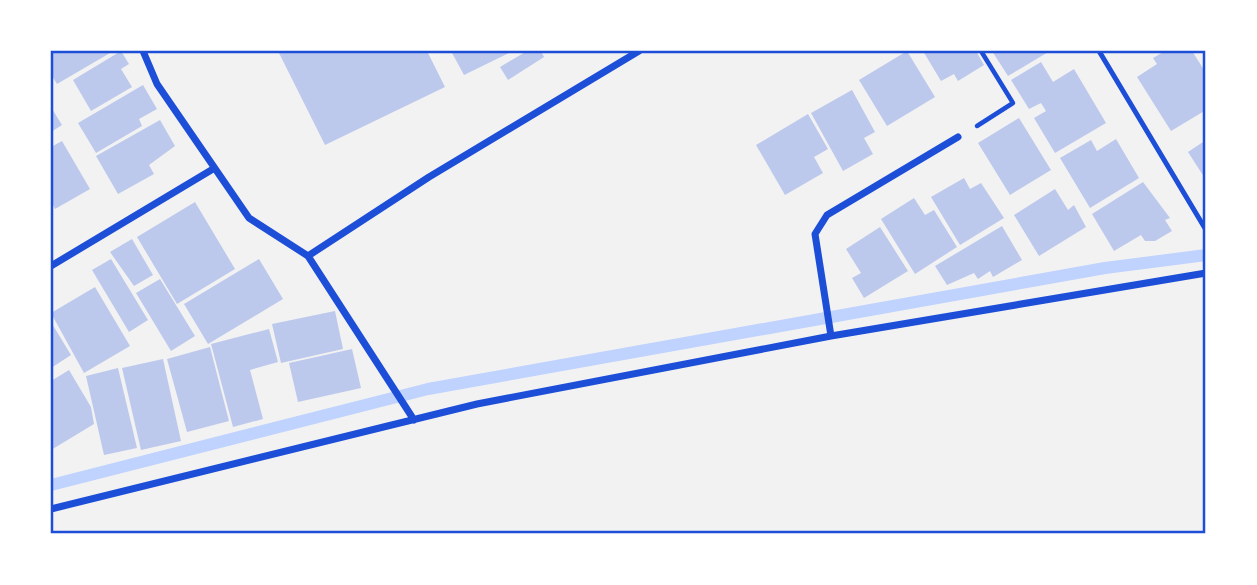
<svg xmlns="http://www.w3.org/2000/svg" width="1257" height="585" font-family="'DejaVu Sans',sans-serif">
  <rect width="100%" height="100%" fill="#f2f2f2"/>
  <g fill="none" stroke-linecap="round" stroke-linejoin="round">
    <path stroke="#bfd3fe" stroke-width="12" d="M51,485L428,389L1105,268L1206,255"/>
  </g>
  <path fill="#bdc9ec" d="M51,51H109L110,53L57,84L51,74Z
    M121,51L129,64L121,69L132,87L91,111L73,80Z
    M278,51H427L445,87L325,145Z
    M451,51H513L464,75Z
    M527,51H541L544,57L508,80L500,67Z
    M907,51L935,97L887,126L859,80Z
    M923,51H976L984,65L958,81L954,74L941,81Z
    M992,51H1050L1008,76Z
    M1165,51H1192L1206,73V110L1171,131L1137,77L1157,64L1153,58Z
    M1041,62L1053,82L1074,69L1106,123L1055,153L1034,118L1046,111L1041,103L1029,109L1011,80Z
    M143,85L157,109L139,119L142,126L96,153L78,123Z
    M852,90L875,132L864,138L873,154L843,171L811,113Z
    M51,107L62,125L51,132Z
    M808,114L828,149L814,157L823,173L785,195L756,145Z
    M1019,118L1051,170L1010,195L978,143Z
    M160,120L175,146L149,165L154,174L118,194L96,156Z
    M1116,139L1139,178L1090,208L1060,158L1091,140L1097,151Z
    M1206,140V180L1188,152Z
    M62,141L90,189L55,209L51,201V147Z
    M964,178L970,189L981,183L1004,218L960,245L931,197Z
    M1143,182L1170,218L1165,220L1172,231L1155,241H1145L1141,235L1114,251L1092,214Z
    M1055,189L1068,210L1074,205L1086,227L1039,256L1014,215Z
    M914,198L925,215L934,210L957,247L915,274L881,219Z
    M195,202L235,269L177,304L137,237Z
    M1002,226L1022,260L993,277L990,271L978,279L974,273L947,285L935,266Z
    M880,227L908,271L864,298L852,278L861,273L846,249Z
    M132,239L153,275L134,286L110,252Z
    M111,259L148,320L129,332L92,270Z
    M259,259L283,299L208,344L184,304Z
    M160,279L195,336L171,351L136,293Z
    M95,287L130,346L84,373L51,313Z
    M335,311L343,349L281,363L272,324Z
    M51,322L71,355L51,368Z
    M269,329L278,362L250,370L263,419L233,427L211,344Z
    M210,347L229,421L187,432L167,359Z
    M352,349L361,388L298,402L289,363Z
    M163,359L181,441L141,450L122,368Z
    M118,368L137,448L104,455L86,376Z
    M69,370L91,407L94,424L51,450V381Z"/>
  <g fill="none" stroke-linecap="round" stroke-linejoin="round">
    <path stroke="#1d4ed8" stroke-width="4.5" d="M977,126L1013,103L981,51"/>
    <path stroke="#1d4ed8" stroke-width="5" d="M1099,51L1206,230"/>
    <path stroke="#1d4ed8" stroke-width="7" d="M143,51L157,84L249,218L308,256L414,420
      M308,256L429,177L639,51
      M51,266L213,169
      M831,336L815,234L827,215L958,137
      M51,509L477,404L831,336L1206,273"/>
  </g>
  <rect width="1257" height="585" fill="none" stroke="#ffffff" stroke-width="105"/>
  <rect x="52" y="52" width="1152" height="480" fill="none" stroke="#1d4ed8" stroke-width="2.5"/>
</svg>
